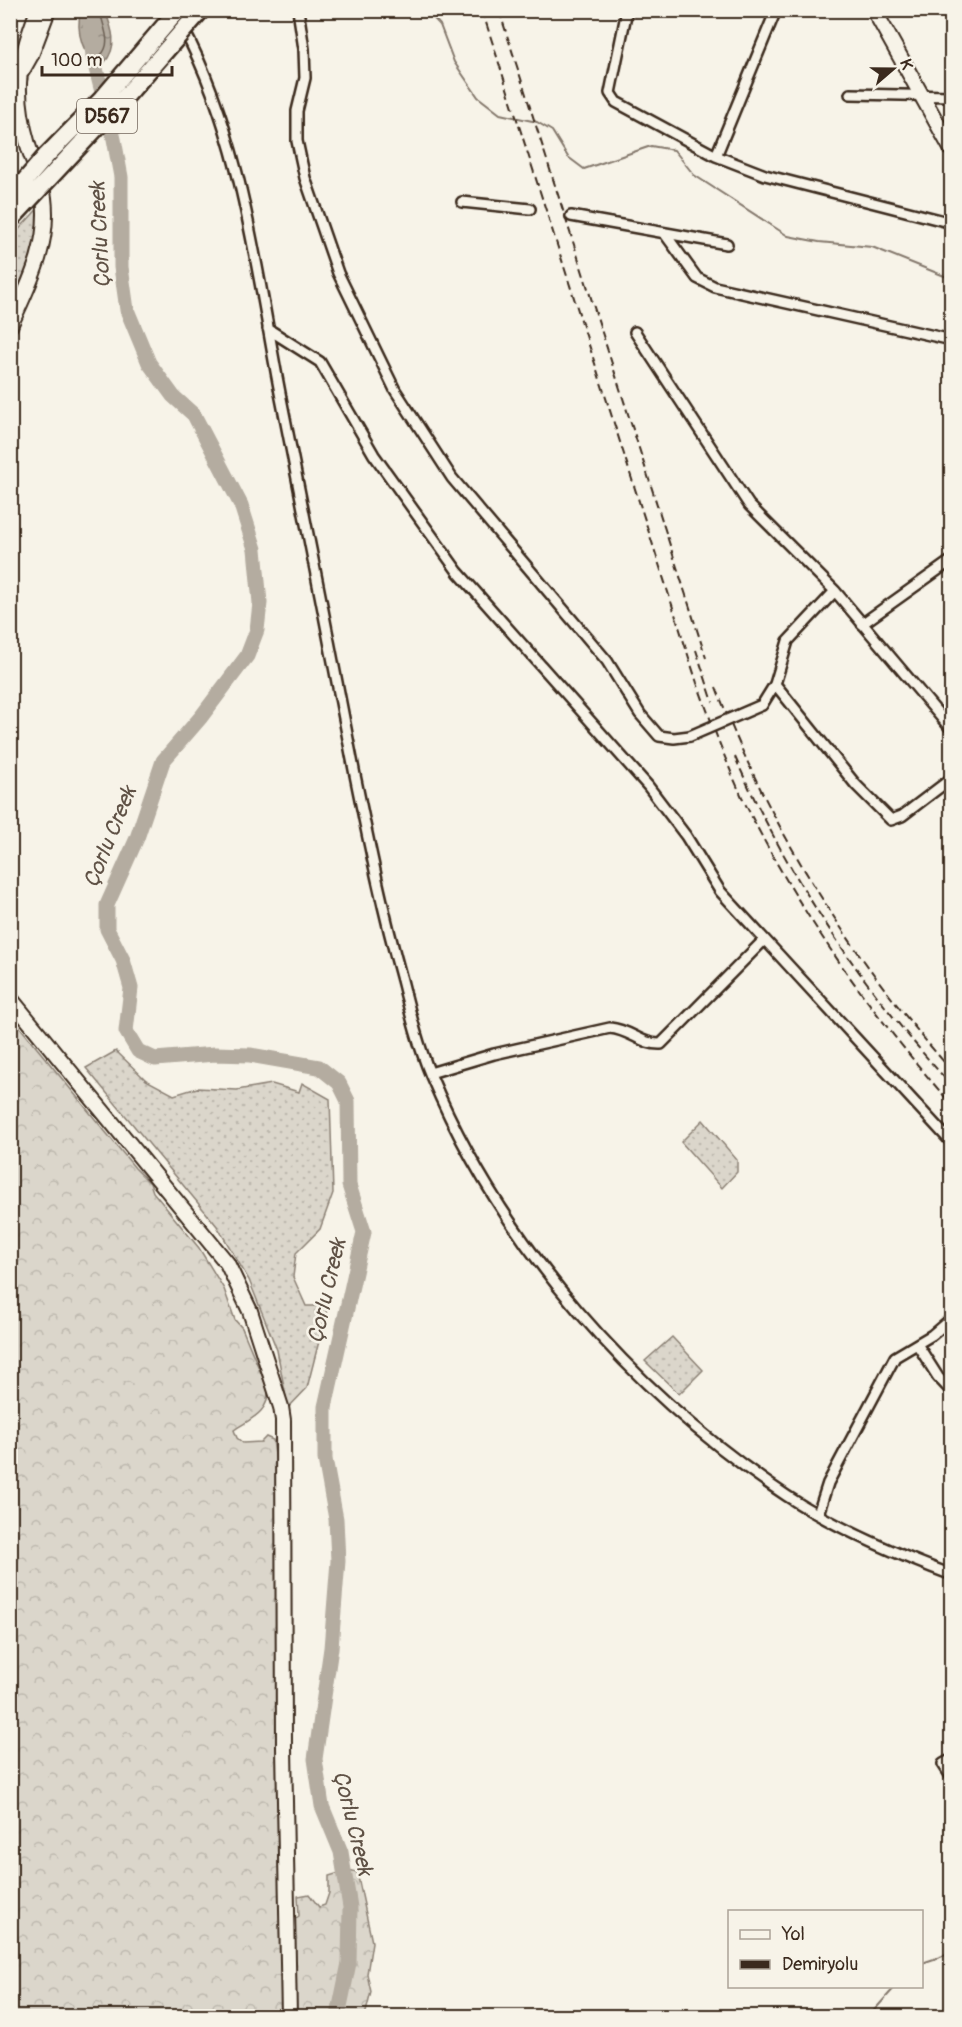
<svg xmlns="http://www.w3.org/2000/svg" width="962" height="2027" font-family="Pangolin,sans-serif">
  <defs>
    <pattern id="grass-dots" width="8" height="8" patternUnits="userSpaceOnUse" patternTransform="scale(1.5)"><rect width="8" height="8" fill="#dbd6cb"/><path d="M2 2h.1M6 6h.1" fill="none" stroke="#bdb8ae" stroke-width="1.8" stroke-linecap="round"/></pattern>
    <pattern id="forest-crowns" width="20" height="18" patternUnits="userSpaceOnUse" patternTransform="scale(1.5)"><rect width="20" height="18" fill="#dbd6cb"/><path d="M2 6a3 3 0 1 1 6 0M12 15a3 3 0 1 1 6 0" fill="none" stroke="#bdb8ae"/></pattern>
    <pattern id="water-ripples" width="26" height="14" patternUnits="userSpaceOnUse" patternTransform="scale(1.5)"><rect width="26" height="14" fill="#b4aca0"/><path d="M2 4q2-2 4 0t4 0M15 11q2-2 4 0t4 0" fill="none" stroke="#948c82"/></pattern>
  </defs>
  <rect width="100%" height="100%" fill="#f7f3e8"/>
  <filter id="ink" filterUnits="userSpaceOnUse"><feTurbulence type="fractalNoise" baseFrequency=".0167" numOctaves="2"/><feDisplacementMap in="SourceGraphic" scale="12" xChannelSelector="R" yChannelSelector="G"/><feConvolveMatrix kernelMatrix="1 2 1 2 8 2 1 2 1" color-interpolation-filters="sRGB"/></filter>
  <g filter="url(#ink)">
    <path fill="url(#grass-dots)" stroke="#8b8074" stroke-width="1.5" d="M42,204L38,258L11,304V238Z
      M116,1051L146,1080L174,1095L197,1088L237,1090L272,1084L299,1092L302,1083L330,1099L333,1193L320,1229L296,1253L293,1277L306,1306H328L307,1388L288,1408L277,1350L249,1280L217,1226L86,1068Z
      M703,1120L737,1160V1172L722,1188L681,1142Z
      M672,1337L703,1370L679,1394L645,1361Z"/>
    <path fill="url(#forest-crowns)" stroke="#8b8074" stroke-width="1.5" d="M10,1015L135,1168L150,1183L153,1192L199,1248L224,1289L235,1320L242,1328L268,1390C269,1413 250,1419 234,1430L237,1438L243,1443L261,1442L266,1437L273,1440L278,1478L276,1558L278,1571L277,1644L280,1659L276,1682L279,1699L278,1853L292,1921L299,1916L298,1896L309,1894L319,1907L325,1905L329,1893V1876L349,1870L357,1872L372,1942L367,1974L371,1992L365,2016H11Z"/>
    <path fill="url(#water-ripples)" stroke="#84786c" stroke-width="1.5" d="M81,11H105C112,28 119,47 104,63C82,62 75,28 81,11Z"/>
    <g fill="none" stroke-linecap="round" stroke-linejoin="round">
      <path stroke="#6b5e52" stroke-width="1.5" d="M86,10L89,46L100,56C114,43 102,26 100,10"/>
      <path stroke="#84786c" stroke-width="2" d="M379,10L387,17L406,10
        M426,10L440,25L454,62L478,97L500,114L537,122L552,131L568,157L584,169L651,146L674,150L694,175L788,236L819,242L872,247L952,279
        M922,1963L952,1953
        M869,2016L896,1986"/>
      <path stroke="#b4aca0" stroke-width="15" d="M89,10L93,57L114,139L121,177V267L127,310L149,363L173,396L194,415L241,505L255,549L260,603L257,630L247,656L201,717L163,761L137,838L107,905V929L123,960L131,988L126,1031L138,1051L155,1059L215,1054L250,1055L319,1067L339,1083L348,1101L349,1185L364,1232L325,1407V1459L336,1519L338,1561L331,1648L315,1759L322,1806L341,1852L350,1907L349,1963L338,2016"/>
      <defs>
        <path id="street" d="M298,10L304,49L305,78L297,111V141L305,178L338,273L395,390L452,478L607,661L640,714L659,736L674,738L690,736
          M627,10L610,93L616,102L716,156L765,175L952,223
          M183,28C243,140 257,275 281,398C306,524 331,649 355,775C369,844 383,912 402,980C410,1012 418,1045 431,1076C503,1246 634,1394 787,1496C837,1529 896,1554 952,1575
          M850,94L952,96
          M716,156L776,10
          M462,202L530,209
          M571,216L727,244
          M665,234L697,278L715,287L952,340
          M268,329L320,362L374,455L458,572L648,786L686,836L720,891L952,1143
          M635,332L749,505L835,591L952,730
          M862,624L952,560
          M775,684L856,785L891,820L902,816L952,778
          M762,705L775,684L788,641L835,591
          M430,1073L494,1054L610,1028C631,1030 642,1045 661,1044L763,941
          M917,1344L938,1377L952,1392
          M818,1514L828,1483L895,1357L932,1335L952,1318
          M952,1759L943,1764L952,1778"/>
        <path id="secondary" d="M874,10L952,150
          M22,71L31,55L48,10
          M10,326C29,284 50,245 44,198C42,180 33,162 28,145C12,90 18,62 38,10
          M10,998L227,1263L250,1311L281,1407L283,1420L284,1748L289,2016"/>
        <path id="highway" d="M10,90L18,78"/>
      </defs>
      <use href="#street" stroke="#3b2a1e" stroke-width="14"/>
      <use href="#secondary" stroke="#3b2a1e" stroke-width="18"/>
      <use href="#highway" stroke="#3b2a1e" stroke-width="21"/>
      <use href="#street" stroke="#f7f3e8" stroke-width="9"/>
      <use href="#secondary" stroke="#f7f3e8" stroke-width="14"/>
      <use href="#highway" stroke="#f7f3e8" stroke-width="16"/>
      <path stroke="#3b2a1e" stroke-width="2" stroke-dasharray="9 4.5" stroke-linecap="butt" d="M482,10L697,683C711,721 725,760 742,797C796,909 870,1012 952,1105
        M499,10L706,658
        M696,650L713,702
        M716,687C770,829 851,957 952,1071
        M735,757C788,878 863,988 952,1086"/>
      <defs>
        <path id="street-bridge" d="M690,736L762,705"/>
        <path id="highway-bridge" d="M10,198L47,155L103,98L178,10
          M10,220L126,96L201,10"/>
      </defs>
      <use href="#street-bridge" stroke="#3b2a1e" stroke-width="14" stroke-linecap="butt"/>
      <use href="#highway-bridge" stroke="#3b2a1e" stroke-width="21" stroke-linecap="butt"/>
      <use href="#street-bridge" stroke="#f7f3e8" stroke-width="9"/>
      <use href="#highway-bridge" stroke="#f7f3e8" stroke-width="16"/>
    </g>
  </g>
  <g text-anchor="middle" dominant-baseline="central" stroke-width="5" stroke-linejoin="round" paint-order="stroke">
    <rect fill="#f7f3e8" stroke="#73665b" stroke-width="1.5" x="77" y="99" width="60" height="34" rx="4.5"/>
    <g font-size="20" font-weight="bold" fill="#3b2a1e">
      <text x="107" y="116">D567</text>
    </g>
    <g font-size="22" font-style="italic" fill="#5f5145" stroke="#f7f3e8">
      <text transform="translate(100 235) rotate(-93)">Çorlu Creek</text>
      <text transform="translate(110 837) rotate(-68)">Çorlu Creek</text>
      <text transform="translate(327 1291) rotate(-77)">Çorlu Creek</text>
      <text transform="translate(353 1823) rotate(76)">Çorlu Creek</text>
    </g>
  </g>
  <rect width="962" height="2027" fill="none" stroke="#f7f3e8" stroke-width="36"/>
  <rect x="18" y="18" width="926" height="1991" fill="none" stroke="#3b2a1e" stroke-width="2" filter="url(#ink)"/>
  <rect x="728" y="1910" width="195" height="78" fill="#f7f3e8" stroke="#aca397" stroke-width="1.5"/>
  <rect x="740" y="1930" width="30" height="9" fill="#f7f3e8" stroke="#aca397" stroke-width="1.5"/>
  <text x="782" y="1940" font-size="18" fill="#3b2a1e">Yol</text>
  <rect x="740" y="1960" width="30" height="9" fill="#3b2a1e" stroke="#aca397" stroke-width="1.5"/>
  <text x="782" y="1970" font-size="18" fill="#3b2a1e">Demiryolu</text>
  <g transform="translate(893 69) rotate(70)" stroke="#f7f3e8" stroke-width="4.5" paint-order="stroke">
  <path d="M0-4.5L10 22L0 15L-10 22Z" fill="#3b2a1e"/>
  <text y="-9" font-size="16" font-weight="bold" text-anchor="middle" fill="#3b2a1e">K</text>
  </g>
  <path d="M42 66v9h130v-9" fill="none" stroke="#3b2a1e" stroke-width="3"/>
  <text x="51" y="66" font-size="18" fill="#3b2a1e" stroke="#f7f3e8" stroke-width="4.5" paint-order="stroke">100 m</text>
</svg>
